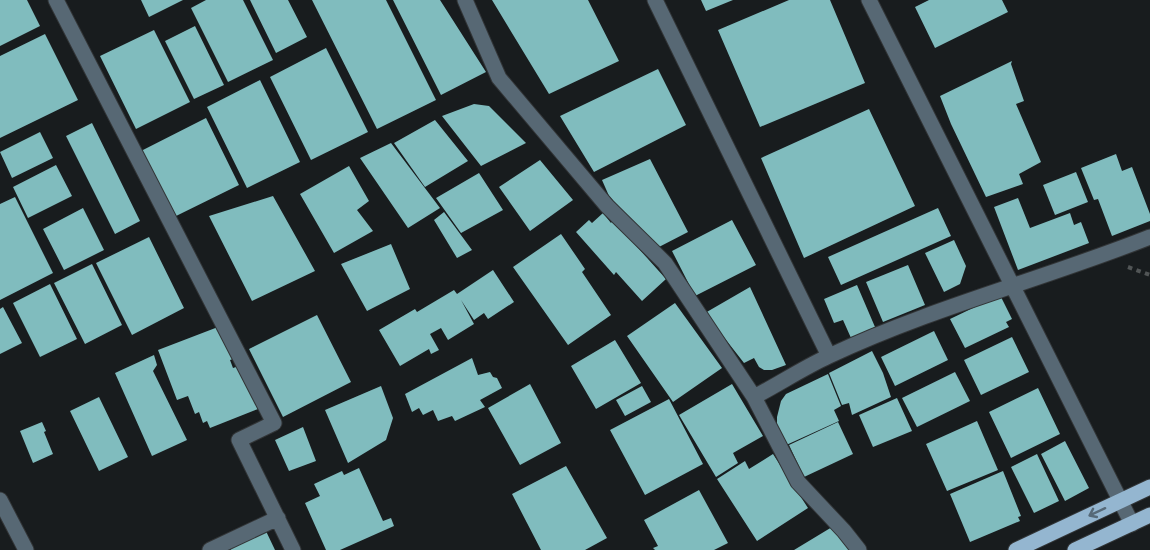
<svg xmlns="http://www.w3.org/2000/svg" width="1150" height="550" font-family="Inter,sans-serif">
  <rect width="100%" height="100%" fill="#181c1e"/>
  <path fill="#80bcbe" d="M0,0H27L40,26L0,46Z
    M141,0H183L149,17Z
    M206,0H243L273,60L228,82L191,8Z
    M250,0H288L307,37L276,53Z
    M312,0H386L436,100L377,129Z
    M393,0H440L486,72L441,95Z
    M492,0H588L619,61L549,94Z
    M701,0H733L706,11Z
    M789,0H830L865,83L760,127L718,30Z
    M929,0H1002L1008,12L935,48L915,7Z
    M195,26L224,85L194,99L165,41Z
    M154,30L190,102L136,129L100,56Z
    M45,34L78,100L0,138V56Z
    M326,48L368,132L311,160L270,77Z
    M1012,61L1011,64L1024,101L1016,104L1041,162L1019,174L1023,184L986,197L951,124L940,96Z
    M658,69L686,125L594,172L560,116Z
    M260,80L300,162L247,188L207,107Z
    M474,104L489,106L526,143L481,166L442,116Z
    M869,109L915,206L804,258L761,158Z
    M206,118L239,185L172,218L139,152Z
    M435,120L468,161L425,187L394,143Z
    M92,123L140,221L115,234L66,136Z
    M40,132L53,158L12,178L0,152Z
    M391,143L440,208L408,228L360,158Z
    M1116,154L1122,171L1132,167L1150,214V221L1112,236L1098,199L1094,200L1081,168Z
    M650,159L688,232L657,248L609,196L602,180Z
    M540,160L573,200L530,231L499,187Z
    M56,165L72,196L28,218L13,187Z
    M349,166L369,201L357,210L373,231L334,253L300,194Z
    M1076,172L1088,202L1055,215L1043,185Z
    M479,173L503,210L461,233L436,198Z
    M273,196L315,271L252,301L209,216Z
    M15,197L53,273L0,300V204Z
    M1018,198L1030,228L1070,213L1074,225L1081,222L1089,243L1018,270L994,207Z
    M83,208L104,250L64,270L43,229Z
    M938,208L951,236L841,285L828,257Z
    M444,212L472,250L457,258L434,220Z
    M603,213L611,223L613,220L666,279L642,301L616,272L614,275L576,232L589,220L592,223Z
    M732,220L756,265L695,296L672,251Z
    M561,234L585,269L582,272L611,315L568,345L513,267Z
    M149,237L184,308L132,335L96,263Z
    M954,240L966,266L960,284L944,292L925,253Z
    M391,244L410,289L367,311L341,264Z
    M92,264L122,325L85,344L54,283Z
    M908,265L925,305L883,322L866,282Z
    M493,270L514,302L488,319L484,313L474,320L461,300L474,324L448,340L441,328L430,334L439,350L431,354L429,349L400,366L379,330L415,309L417,312L454,290L457,294Z
    M50,284L77,339L40,357L13,303Z
    M857,285L875,327L851,338L843,320L834,323L824,299Z
    M750,287L786,365L772,370H764L759,367L754,358L744,363L705,313Z
    M1000,295L1012,319L1006,322L1009,327L965,348L950,319Z
    M675,303L722,368L673,402L627,336Z
    M3,307L22,343L0,354V309Z
    M317,315L351,382L283,417L249,349Z
    M218,327L226,347L228,346L233,359L230,360L233,368L239,366L246,385L249,384L258,409L210,428L207,421L203,423L199,412L195,414L188,396L177,400L158,350Z
    M934,331L948,360L895,386L881,357Z
    M1012,337L1029,372L981,395L964,360Z
    M615,340L641,383L596,409L571,366Z
    M872,351L883,373L891,397L852,415L849,403L842,405L829,373Z
    M154,355L157,365L153,371L187,440L152,456L115,373Z
    M472,358L478,375L490,372L493,377L497,378L502,388L480,400L485,407L455,421L452,416L438,421L433,410L423,415L419,408L412,412L405,394Z
    M955,372L970,401L917,427L902,398Z
    M828,374L841,406L834,410L839,421L784,446L777,428V417L781,401L786,394Z
    M530,384L561,443L520,465L488,408Z
    M732,384L763,436L733,453L738,463L716,477L679,415Z
    M381,386L393,418L386,440L348,463L325,410Z
    M642,386L651,402L625,416L616,400Z
    M1038,388L1060,434L1011,458L989,412Z
    M99,397L128,457L99,471L70,411Z
    M897,398L912,431L873,447L859,415Z
    M669,399L703,464L645,495L610,430Z
    M977,421L998,470L947,491L926,444Z
    M42,422L46,431L44,432L53,454L33,463L20,431Z
    M838,422L853,454L804,477L789,445Z
    M303,427L316,461L289,471L275,440Z
    M1065,441L1089,488L1065,501L1041,454Z
    M773,454L808,508L757,541L717,479L745,461L749,469Z
    M1037,454L1059,501L1034,513L1011,467Z
    M566,466L607,538L585,550H541L512,494Z
    M359,468L383,521L391,518L394,526L340,550H326L305,503L320,496L314,484L342,471L344,475Z
    M1003,471L1021,516L1018,517L1020,521L970,542L950,494Z
    M699,490L728,543L714,550H655L653,548L658,546L644,520Z
    M837,524L853,550H794Z
    M265,529L275,550H231L229,546Z"/>
  <g fill="none" stroke-linecap="round" stroke-linejoin="round">
    <defs>
      <path id="minor" d="M56,0L274,423L239,440L293,550
        M465,0L499,78L607,206L665,263L754,397L798,482L844,531L859,550
        M655,0L829,356
        M869,0L1132,524
        M754,397C779,384 803,368 829,356C933,307 1044,279 1150,237
        M0,500L26,550
        M210,550L278,518"/>
      <path id="major" d="M1016,550L1150,487
        M1075,550L1150,515"/>
    </defs>
    <use href="#minor" stroke="#323537" stroke-width="17"/>
    <use href="#major" stroke="#323537" stroke-width="17"/>
    <path stroke="#515556" stroke-width="4" stroke-dasharray="4.5 4.5" stroke-linecap="butt" d="M1128,267L1150,275"/>
    <use href="#minor" stroke="#576874" stroke-width="15"/>
    <use href="#major" stroke="#94b6d0" stroke-width="15"/>
  </g>
  <defs><path id="oneway-shaft" d="M-6 0H5M1.5-3L5.5 0L1.5 3" fill="none" stroke-width="1.6" stroke-linecap="round" stroke-linejoin="round" transform="scale(1.5)"/></defs>
  <use stroke="#566977" href="#oneway-shaft" transform="translate(1097 512) rotate(155)"/>
</svg>
